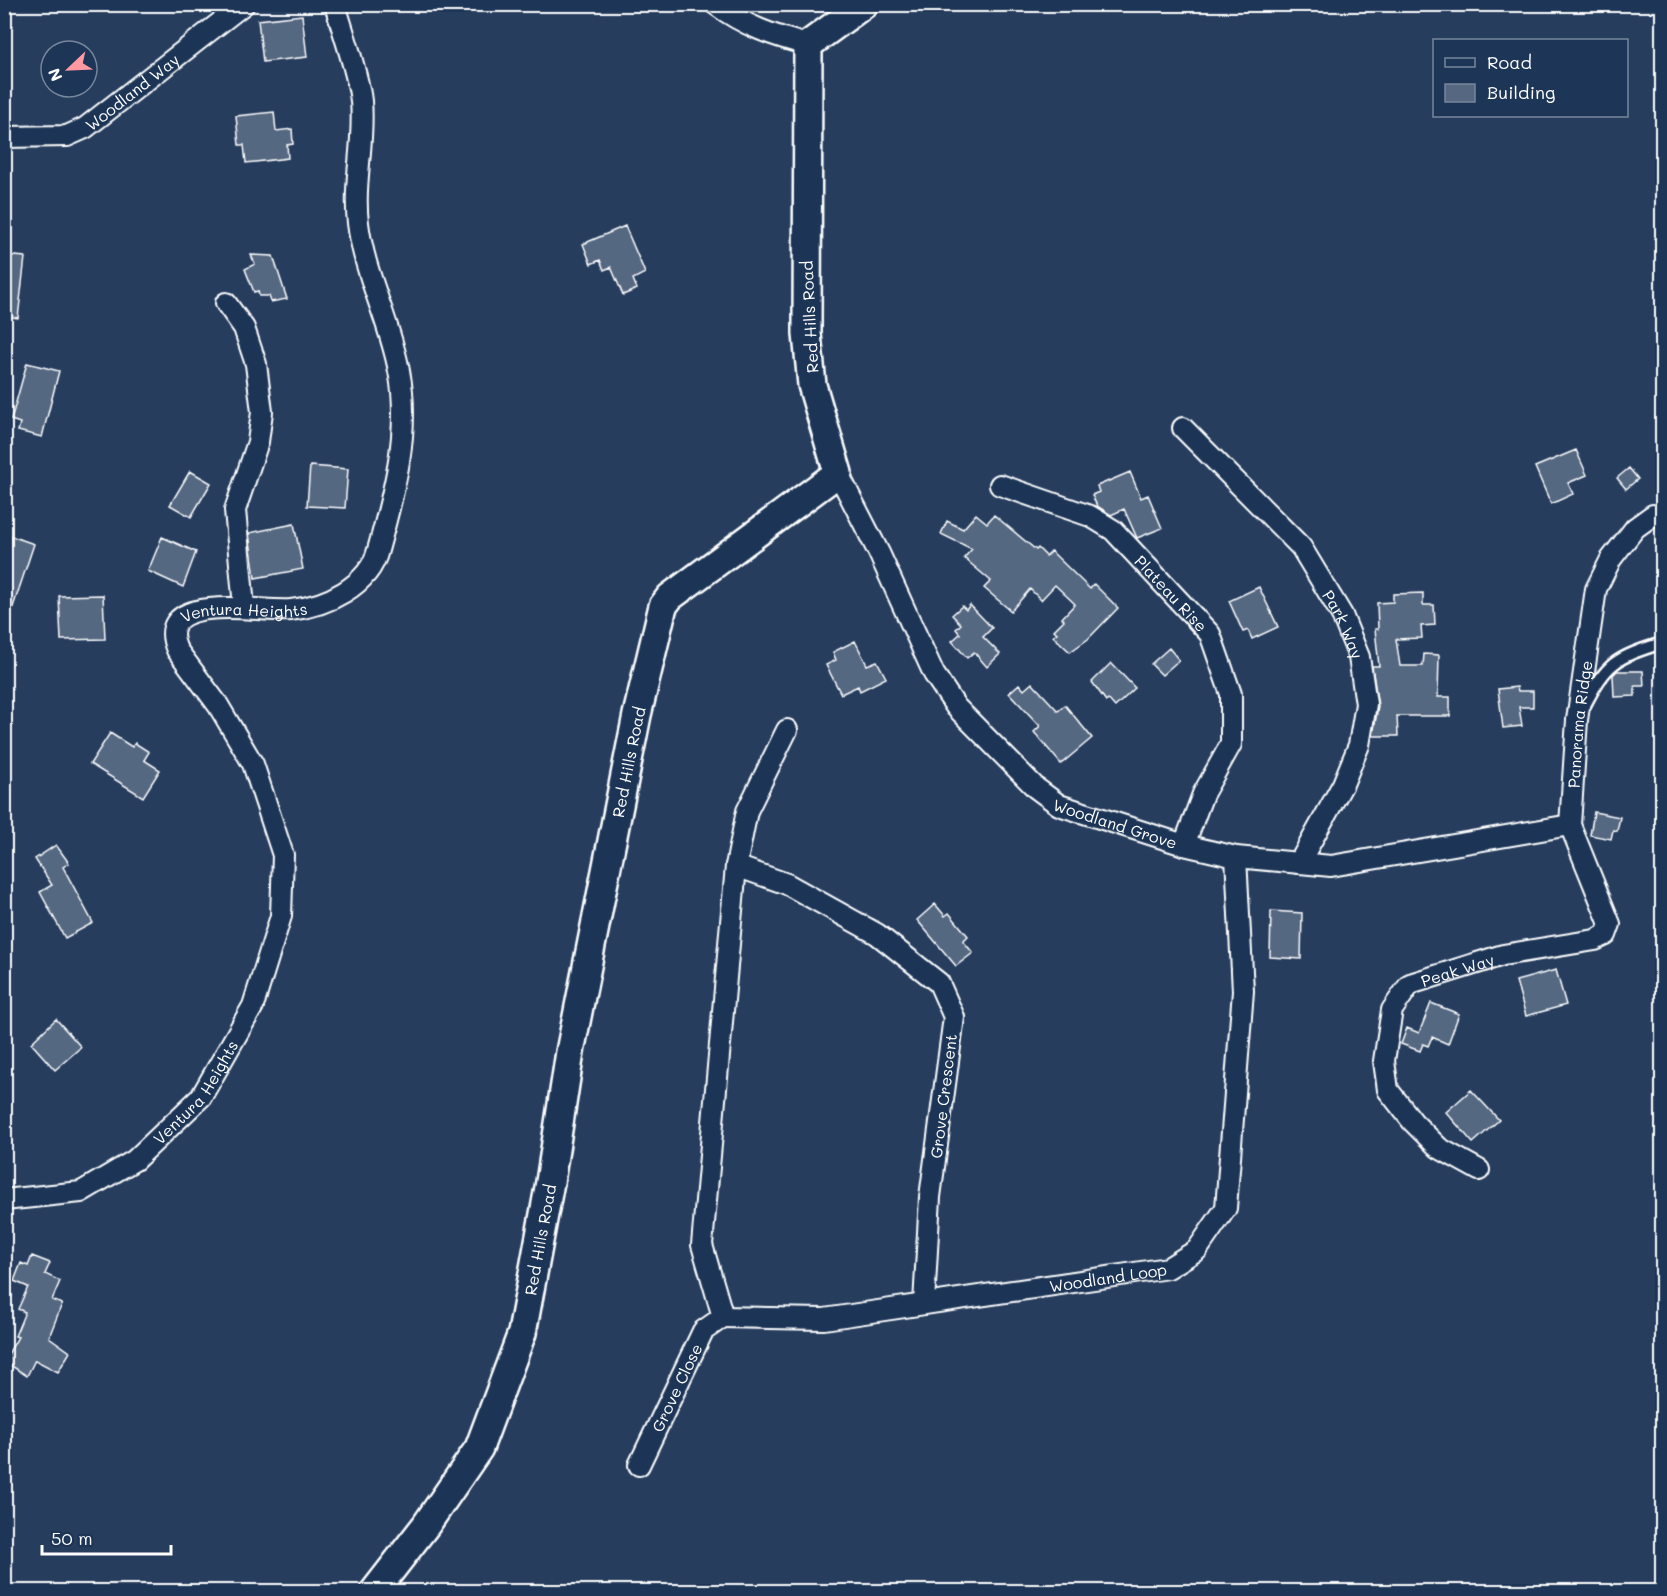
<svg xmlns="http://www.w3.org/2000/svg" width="1667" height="1596" font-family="Mali,sans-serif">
  <rect width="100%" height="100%" fill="#263d5e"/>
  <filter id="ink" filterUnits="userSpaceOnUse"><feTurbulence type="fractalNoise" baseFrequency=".0167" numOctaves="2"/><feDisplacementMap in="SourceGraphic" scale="12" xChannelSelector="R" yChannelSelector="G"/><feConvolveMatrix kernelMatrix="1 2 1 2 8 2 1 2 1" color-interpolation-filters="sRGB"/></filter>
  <g filter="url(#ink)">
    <path fill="#556781" stroke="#fff" stroke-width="1.5" d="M302,15L307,57L263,62L258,20Z
      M274,112L276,131L292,129L293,144L287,145L288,158L246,163L244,145H239L236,116Z
      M625,226L645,273L633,279L637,289L623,295L611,267L604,270L600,260L591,264L583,244Z
      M4,255L25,257L18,318L4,316Z
      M251,255L273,256L287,299L271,302L269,296H259L258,291L254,292L245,269L255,264Z
      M27,363L59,371L42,437L18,431L20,423L11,420Z
      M1576,450L1587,475L1568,483L1573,494L1551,504L1535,467Z
      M310,466L348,469L345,508L307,506Z
      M1629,468L1638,479L1626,489L1617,478Z
      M190,471L211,483L191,517L170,505Z
      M1130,472L1141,498L1148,495L1162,528L1137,538L1124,509L1111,515L1097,506L1092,495L1099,492L1097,486Z
      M976,514L987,523L994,515L1036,550L1038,548L1046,556L1051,551L1090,589L1094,584L1118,608L1088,639L1070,652L1053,636L1057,633L1054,630L1064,620L1062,618L1075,604L1055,585L1041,600L1030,589L1011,611L984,588L991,581L964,558L972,549L941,534L947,521L963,529Z
      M294,524L303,569L255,578L249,533Z
      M11,536L34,544L7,625L4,624V554Z
      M162,537L196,552L183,587L148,571Z
      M1259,587L1278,627L1252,639L1248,630L1243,632L1229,601Z
      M1423,593V605H1434L1435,625L1421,626L1422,638L1396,639L1400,666H1423L1424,654L1439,655L1438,697H1450V716H1397L1398,736H1373L1378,706L1372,666H1379L1375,629H1378L1377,603L1393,602V594Z
      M103,595L105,639L61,640L59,596Z
      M970,605L992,628L983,637L1000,654L987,667L974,652L967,658L952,641L960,634L956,629L961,624L952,615L962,606L966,610Z
      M855,641L867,665L877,661L886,678L860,691L858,686L841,694L826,665L836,660L833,652Z
      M1169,648L1179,660L1162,675L1151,664Z
      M1111,663L1135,688L1115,707L1108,699L1106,701L1092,682Z
      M1617,671H1643L1644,686H1635V696L1614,697L1613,675Z
      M1032,683L1058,711L1065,705L1092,738L1061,764L1034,732L1040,726L1009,693L1019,684L1024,690Z
      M1517,687L1518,691H1533V707H1519L1522,726L1503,728L1498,689Z
      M110,733L132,747L135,743L149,752L144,760L160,770L143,797L90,764Z
      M1594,812L1620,817L1617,831L1613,830L1611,839L1590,835Z
      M56,845L69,863L63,867L93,923L65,938L40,892L52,885L35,859Z
      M935,904L945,916L949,913L968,936L963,941L973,953L956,966L917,920Z
      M1271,911L1302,913L1301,959L1270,957Z
      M1556,970L1566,1005L1526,1016L1516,981Z
      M1431,1003L1459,1014L1448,1044L1432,1037L1428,1046L1423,1044L1420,1051L1401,1044L1407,1028L1419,1033Z
      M56,1019L81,1047L55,1070L31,1043Z
      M1471,1090L1499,1120L1473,1143L1446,1112Z
      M32,1256L50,1263L45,1274L60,1281L52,1300L62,1304L49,1337L70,1352L58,1372L35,1360L27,1376L4,1361L18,1337L15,1336L25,1312L18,1309L28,1287L14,1281L21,1263L28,1266Z"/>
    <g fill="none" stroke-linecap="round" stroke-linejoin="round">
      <defs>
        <path id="service" d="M1584,707C1607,662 1615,658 1662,643"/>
        <g id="minor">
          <path d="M715,4C744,26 774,36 808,45"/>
          <path id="s1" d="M4,137L67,136L85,128L244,4"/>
          <path d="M226,303L244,328L256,364L262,412L258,442L235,510L244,607"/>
          <path id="s2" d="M1183,428L1301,547L1342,615L1359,657L1366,704L1359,745L1343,784L1299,863"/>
          <path id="s3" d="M838,473L879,553L934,674L956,707L1036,788L1059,805L1184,845L1236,857L1331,866L1570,825"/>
          <path id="s4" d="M1000,485L1090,516L1113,530L1210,634L1231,694V744L1203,794L1184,845"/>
          <path d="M736,866L787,884L877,934L939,983L954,1017L930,1197L924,1304"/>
          <path id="s5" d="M1479,1170L1439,1148L1413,1122L1388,1090L1384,1061L1392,1010L1410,984L1503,955L1595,940L1606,935L1610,924L1570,825L1577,720L1596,589L1611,559L1635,528L1653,515"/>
          <path id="s6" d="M4,1200L81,1192L135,1160L201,1097L253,1006L281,916L283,855L253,764L218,705L177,650C151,590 261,613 291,610C326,606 369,586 378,550C394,492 411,431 399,371C390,321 364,274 358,223C353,183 365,141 361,101C358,73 343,33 335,4"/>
          <path id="s7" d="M723,1317L824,1319L1168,1268L1197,1250L1226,1208L1243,991L1236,857"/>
          <path d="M723,1317L702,1245L736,866L747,811L787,730"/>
          <path id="s8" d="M639,1465L703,1331L723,1317"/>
        </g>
        <g id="secondary">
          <path id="s9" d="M374,1592L426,1525L479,1448L522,1333L550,1182L570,1052L637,715L663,606L670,597L838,473L812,385L807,334L808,45L864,4"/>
        </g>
      </defs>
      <use href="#service" stroke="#fff" stroke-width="15"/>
      <use href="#minor" stroke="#fff" stroke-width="24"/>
      <use href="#secondary" stroke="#fff" stroke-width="32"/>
      <use href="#service" stroke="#1d3557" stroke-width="10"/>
      <use href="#minor" stroke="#1d3557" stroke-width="20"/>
      <use href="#secondary" stroke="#1d3557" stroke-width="27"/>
    </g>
  </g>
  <g text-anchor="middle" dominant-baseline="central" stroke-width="6" stroke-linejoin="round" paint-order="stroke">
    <g font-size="16" fill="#fff" stroke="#1d3557">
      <text stroke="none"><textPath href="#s1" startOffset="142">Woodland Way</textPath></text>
      <text transform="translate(809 317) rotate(-93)">Red Hills Road</text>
      <text stroke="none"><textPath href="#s4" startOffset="208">Plateau Rise</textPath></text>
      <text stroke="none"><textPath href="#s6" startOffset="824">Ventura Heights</textPath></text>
      <text stroke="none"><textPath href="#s2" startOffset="256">Park Way</textPath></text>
      <text stroke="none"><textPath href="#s5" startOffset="658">Panorama Ridge</textPath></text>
      <text stroke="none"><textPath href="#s9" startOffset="882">Red Hills Road</textPath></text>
      <text stroke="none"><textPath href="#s3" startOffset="464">Woodland Grove</textPath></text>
      <text stroke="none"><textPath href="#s5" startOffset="285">Peak Way</textPath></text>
      <text stroke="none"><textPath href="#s6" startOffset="232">Ventura Heights</textPath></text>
      <text transform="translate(943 1096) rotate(-83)">Grove Crescent</text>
      <text stroke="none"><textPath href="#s9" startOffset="396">Red Hills Road</textPath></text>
      <text stroke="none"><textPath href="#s7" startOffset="388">Woodland Loop</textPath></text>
      <text stroke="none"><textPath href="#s8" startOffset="86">Grove Close</textPath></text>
    </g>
  </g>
  <rect width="1667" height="1596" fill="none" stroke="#1d3557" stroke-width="24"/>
  <rect x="12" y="12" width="1643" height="1572" fill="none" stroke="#fff" stroke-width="2" filter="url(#ink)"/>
  <rect x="1433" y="39" width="195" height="78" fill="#1d3557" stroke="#77869a" stroke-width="1.5"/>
  <rect x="1445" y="58" width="30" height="9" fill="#1d3557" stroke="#77869a" stroke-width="1.5"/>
  <text x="1487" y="69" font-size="18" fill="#ffffff">Road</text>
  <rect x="1445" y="84" width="30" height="18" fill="#556781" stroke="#77869a" stroke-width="1.5"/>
  <text x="1487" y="99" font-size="18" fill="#ffffff">Building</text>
  <g transform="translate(69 69) rotate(247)"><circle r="28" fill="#1d3557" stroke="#77869a" stroke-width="1.5"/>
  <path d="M0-4.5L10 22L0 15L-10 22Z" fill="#ff9aa2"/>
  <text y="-9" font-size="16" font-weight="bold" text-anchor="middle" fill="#ffffff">N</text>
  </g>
  <path d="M42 1545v9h129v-9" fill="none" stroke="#ffffff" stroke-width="3"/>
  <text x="51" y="1545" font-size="18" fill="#ffffff" stroke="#1d3557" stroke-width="4.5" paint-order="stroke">50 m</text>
</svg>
